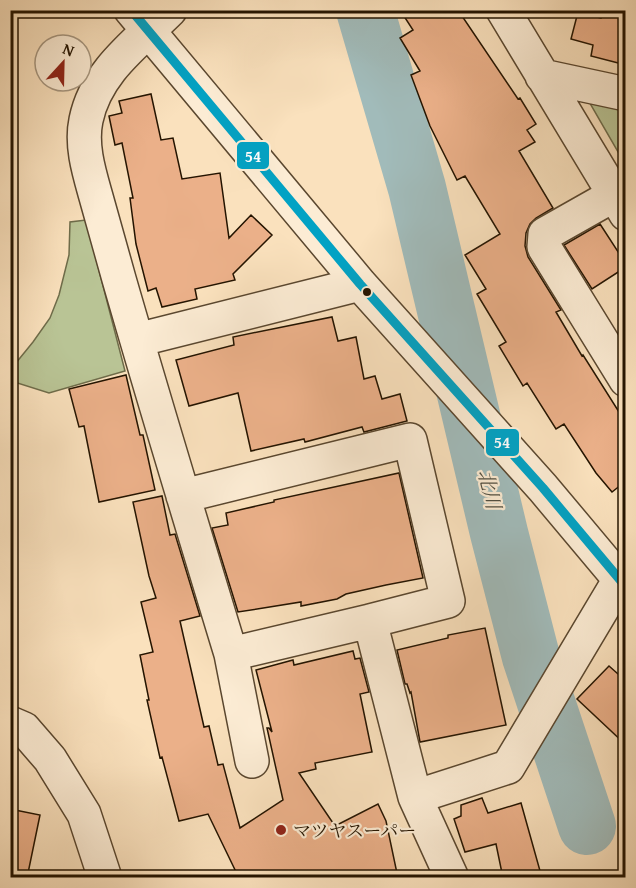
<svg xmlns="http://www.w3.org/2000/svg" width="636" height="888" font-family="'Gentium Book Plus','Noto Serif JP',serif">
  <rect width="100%" height="100%" fill="#fae1bd"/>
  <filter id="stains"><feTurbulence type="fractalNoise" baseFrequency=".00333" numOctaves="4"/><feColorMatrix values="0 0 0 0 .2 0 0 0 0 .09 0 0 0 0 .02 0 0 0 .5 -.17"/></filter>
  <radialGradient id="worn" r=".72"><stop offset=".6" stop-color="#630" stop-opacity="0"/><stop offset="1" stop-color="#630" stop-opacity=".3"/></radialGradient>
  <path fill="#b9c495" stroke="#6e6c4a" stroke-width="1.5" d="M588,100L625,109V164Z
    M86,220L125,371L49,393L11,381V369L33,342L50,318L59,295L69,255L70,222Z"/>
  <g fill="none" stroke-linecap="round" stroke-linejoin="round">
    <path stroke="#a1bbba" stroke-width="58" d="M365,10L417,188L499,533L531,657L587,826"/>
  </g>
  <path fill="#ebb089" stroke="#241400" stroke-width="1.5" d="M400,10H458L518,99L520,98L536,124L527,130L535,142L519,151L553,208L536,218L530,224L526,233L525,246L528,257L561,310L556,312L582,356L583,355L626,423V481L612,492L596,473L564,424L556,429L527,383L523,386L499,346L506,342L477,294L486,289L465,255L500,234L465,176L457,180L430,126L411,75L420,71L400,38L413,30Z
    M603,10H609L626,15V65L591,56L593,45L571,39L578,12L601,18Z
    M151,94L161,140L173,138L182,179L220,173L229,238L251,215L272,235L233,274L235,280L195,289L197,299L162,307L156,288L148,291L136,244L130,198H133L122,143L115,145L109,116L122,113L119,101Z
    M600,224L626,264V267L592,289L564,245Z
    M332,317L338,341L356,337L364,379L375,376L382,399L400,394L407,421L364,432L362,427L305,442L304,439L251,451L238,393L189,406L176,360L234,345L233,337Z
    M126,375L140,435H143L155,490L99,502L84,426L79,427L69,389Z
    M399,473L423,578L386,585L346,594L337,599L301,606V602L238,612L212,528L228,525L226,513L274,502V500Z
    M162,496L170,535L175,534L200,616L180,621L204,727L209,726L218,765L223,764L240,828L283,800L267,728H269L272,732L256,670L293,660L294,665L353,651L355,659L360,658L369,692L360,694L372,752L315,763L316,769L299,773L335,826L378,804L386,821L398,878H239L208,814L179,821L162,757L160,758L147,700H149L140,655L153,652L141,602L156,598L149,576L133,502Z
    M485,628L506,725L420,742L411,692L410,693L407,684H405L397,650L448,638V635Z
    M609,666L626,681V745L577,699Z
    M482,798L488,813L521,803L542,878H503L496,844L465,852L454,819L461,816V805Z
    M10,809L40,815L27,878H10Z"/>
  <g fill="none" stroke-linecap="round" stroke-linejoin="round">
    <defs>
      <path id="minor" d="M131,10L360,284L543,488L626,587
        M170,10C137,43 96,71 86,120C80,148 91,178 98,204C105,229 112,254 119,279C155,404 193,529 231,654L370,621L415,797L508,767L626,569
        M503,10L626,214
        M542,76L626,94
        M614,195L545,234L544,247L626,380
        M137,340L360,284
        M183,496L410,440L448,601L370,621
        M231,654L252,761
        M10,723L24,729L50,759L84,814L105,878
        M415,797L452,878"/>
    </defs>
    <use href="#minor" stroke="#5a472f" stroke-width="36"/>
    <use href="#minor" stroke="#fcecd4" stroke-width="33"/>
    <defs>
      <path id="bus-1" d="M131,10L360,284L543,488L626,587"/>
    </defs>
    <use href="#bus-1" stroke="#fcecd4" stroke-width="14"/>
    <use href="#bus-1" stroke="#02a2c4" stroke-width="9"/>
  </g>
  <circle fill="#241400" stroke="#fcecd4" stroke-width="2" cx="367" cy="292" r="5"/>
  <circle fill="#8f2418" stroke="#fcecd4" stroke-width="2" cx="281" cy="830" r="6"/>
  <g text-anchor="middle" dominant-baseline="central" stroke-width="4.5" stroke-linejoin="round" paint-order="stroke">
    <g font-size="18" fill="#241400" stroke="#fcecd4" text-anchor="start">
      <text x="293" y="830">マツヤスーパー</text>
    </g>
    <g font-size="20" font-style="italic" fill="#504e41" stroke="#fcecd4">
      <text transform="translate(490 489) rotate(76)">北川</text>
    </g>
  </g>
  <g stroke="#fcecd4" stroke-width="2">
    <rect x="236" y="141" width="34" height="29" rx="6" fill="#02a2c4"/>
    <rect x="485" y="428" width="35" height="29" rx="6" fill="#02a2c4"/>
  </g>
  <g font-size="16" text-anchor="middle" font-weight="bold" fill="#fff">
    <text x="253" y="162">54</text>
    <text x="502" y="448">54</text>
  </g>
  <rect width="636" height="888" fill="none" stroke="#fae1bd" stroke-width="36"/>
  <rect x="12" y="12" width="612" height="864" fill="none" stroke="#241400" stroke-width="3"/>
  <rect x="18" y="18" width="600" height="852" fill="none" stroke="#241400" stroke-width="1.5"/>
  <g transform="translate(63 63) rotate(22)"><circle r="28" fill="#fcecd4" stroke="#a6967f" stroke-width="1.5"/>
  <path d="M0-4.5L10 22L0 15L-10 22Z" fill="#8f2418"/>
  <text y="-9" font-size="16" font-weight="bold" text-anchor="middle" fill="#241400">N</text>
  </g>
  <rect width="100%" height="100%" filter="url(#stains)"/>
  <rect width="100%" height="100%" fill="url(#worn)"/>
</svg>
